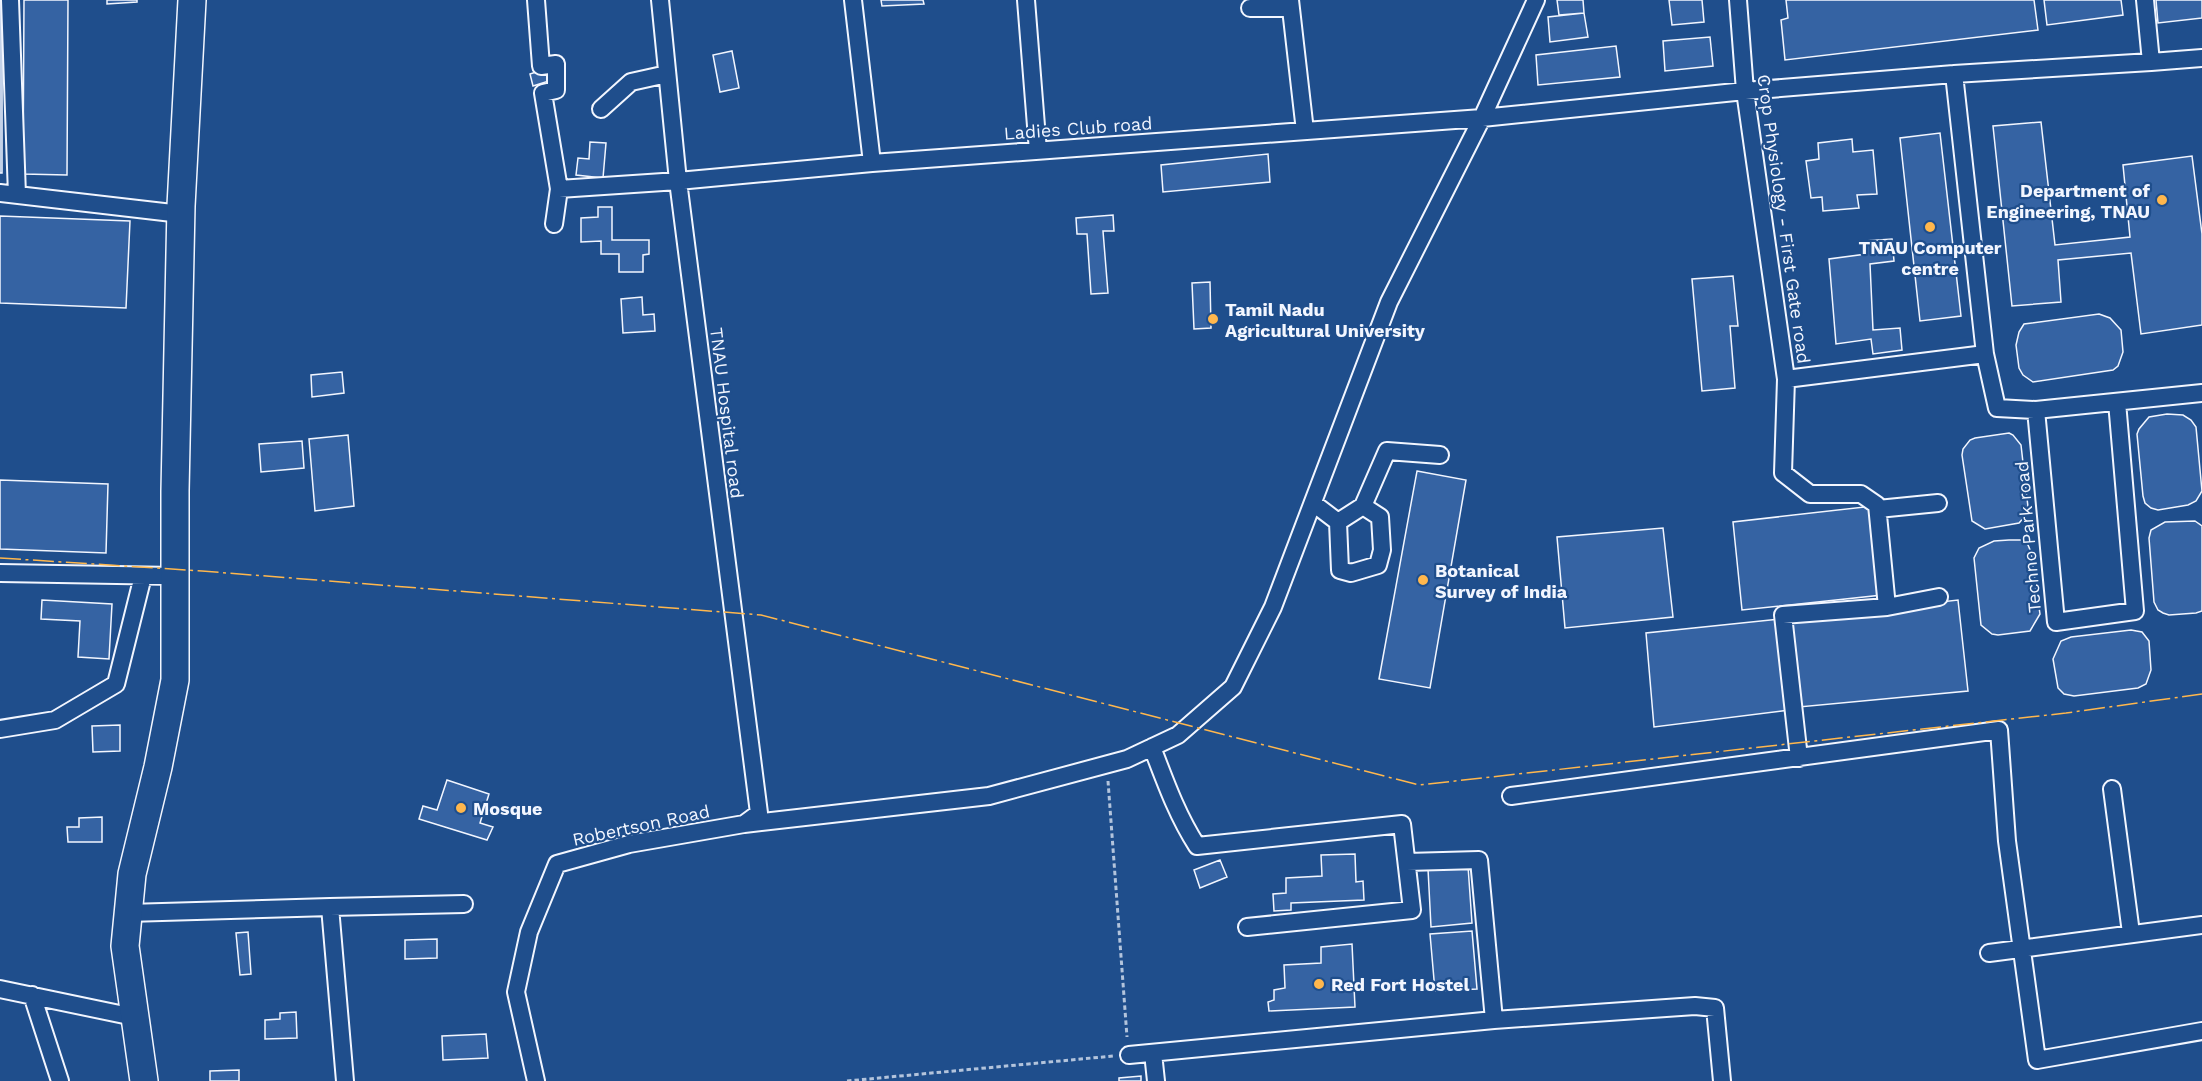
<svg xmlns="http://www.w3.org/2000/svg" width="2202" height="1081" font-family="'Work Sans',sans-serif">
  <rect width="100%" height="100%" fill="#1f4e8c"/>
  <path fill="#3563a3" stroke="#f2f6ff" stroke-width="1.5" d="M0,0H2V173H0Z
    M24,0H68L67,175L23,174Z
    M107,0H137V2L107,4Z
    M881,0H923L924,4L882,6Z
    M1557,0H1583L1584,13L1559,15Z
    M1669,0H1702L1704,22L1672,25Z
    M1786,0H2034L2038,30L1785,60L1781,20L1788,18Z
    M2044,0H2121L2123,15L2047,25Z
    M2156,0H2202V18L2158,23Z
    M1584,13L1588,37L1550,42L1548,17Z
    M1710,37L1713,66L1665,71L1663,41Z
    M1616,46L1620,77L1538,85L1536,55Z
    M732,51L739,88L720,92L713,55Z
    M548,68L552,80L533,86L530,74Z
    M2041,122L2055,245L2130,237L2123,165L2192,156L2202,234V325L2141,334L2131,253L2058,260L2061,302L2012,306L1993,126Z
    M1940,133L1961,316L1920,321L1900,138Z
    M1852,139L1853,152L1873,150L1877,194L1857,195L1859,208L1823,211L1822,197L1811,198L1806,161L1819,159L1818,143Z
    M590,142L606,143L603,178L576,175L578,158L589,159Z
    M1268,154L1270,182L1163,192L1161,165Z
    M598,207H612V240H649V254L643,255V272H619V254H601V241L581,242V218L598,217Z
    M1113,215L1114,231H1103L1108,293L1091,294L1087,234H1077L1076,218Z
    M0,216L130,221L126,308L0,303Z
    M1892,239L1894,261L1870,264L1873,330L1900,328L1902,350L1873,354L1871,339L1836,344L1829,259L1866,254L1865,241Z
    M1733,276L1738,326H1730L1735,388L1702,391L1692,279Z
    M1210,282L1211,328L1194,329L1192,283Z
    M642,297L643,315L654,314L655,331L623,333L621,299Z
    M2099,314L2110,318L2121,330L2123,352L2118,366L2113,370L2033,382L2023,375L2019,368L2016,345L2019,332L2024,324Z
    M342,372L344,393L312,397L311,375Z
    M2167,414L2183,415L2191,420L2196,427L2202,491L2196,501L2188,505L2158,510L2151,508L2145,503L2143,496L2137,434L2139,429L2149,417Z
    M2009,433L2013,435L2021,445L2028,507L2027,514L2019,523L1985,529L1972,521L1962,455L1963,449L1970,440L1975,438Z
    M348,435L354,506L315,511L309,439Z
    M302,441L304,468L261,472L259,444Z
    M1417,471L1466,480L1430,688L1379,679Z
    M0,480L108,484L106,553L0,549Z
    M1873,506L1882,595L1742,610L1733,522Z
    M2195,521L2202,526V611L2196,613L2169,615L2163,613L2158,610L2154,602L2149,538L2151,530L2165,522Z
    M1663,528L1673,617L1565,628L1557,537Z
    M2009,540H2021L2028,545L2031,552L2040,614L2030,631L1998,635L1992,634L1981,625L1974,558L1979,548L1994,541Z
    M42,600L112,604L109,659L78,657L80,621L41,619Z
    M1958,600L1968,691L1799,707L1790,619Z
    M1781,619L1789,710L1654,727L1646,633Z
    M2131,630L2142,632L2149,641L2151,670L2146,684L2138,688L2074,696L2064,694L2058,688L2053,659L2061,641L2071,637Z
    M120,725V751L93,752L92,726Z
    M447,780L489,794L480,823L493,827L487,840L419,819L423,806L437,810Z
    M102,817V842H68L67,827H79V818Z
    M1355,854L1356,882L1363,881L1364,900L1291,903V910L1274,911L1273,894L1286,893V878L1322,876L1321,855Z
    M1220,860L1227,877L1200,888L1194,870Z
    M1468,866L1472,923L1431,927L1428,869Z
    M1472,931L1477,989L1435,991L1430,934Z
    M248,932L251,974L240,975L236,933Z
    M437,939V958L405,959V940Z
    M1352,944L1355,1007L1269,1011L1268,1002L1274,1000V990L1285,988L1284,965L1321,963V947Z
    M296,1012L297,1038L265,1039V1020L280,1019V1013Z
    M486,1034L488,1058L443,1060L442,1036Z
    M239,1070V1081H210V1071Z
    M1141,1076V1081H1119V1078Z"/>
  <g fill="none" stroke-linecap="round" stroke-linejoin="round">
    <defs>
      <path id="street" d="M10,0L17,195
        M536,0L541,66L556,64V90L543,93L559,189L554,224
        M660,0L678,181L759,813L744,824
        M853,0L872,163
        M1026,0L1038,151
        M1290,0L1305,131
        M1738,0L1745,91L1786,379L1985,354L1997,408L2036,410L2202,393
        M2145,0L2151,62L2202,58
        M1250,8H1291
        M601,109L631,82L667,74
        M559,189L678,181L872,163L1482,118L1745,91L1954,74
        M0,193L181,214
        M1985,354L1954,74L2151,62
        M1786,379L1783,473L1810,494H1861L1877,505L1887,607
        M2036,410L2056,622L2135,611L2117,402
        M1313,503L1338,522L1340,570L1351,573L1378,565L1382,550L1380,517L1363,506
        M1878,509L1938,503
        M1338,522L1363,506L1387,451L1440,455
        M0,573L175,576
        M0,729L55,720L116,684L143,576
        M1152,747C1165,781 1177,815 1197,846L1402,824L1412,910L1247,927
        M1799,758L1783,615L1887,607L1939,597
        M2112,789L2131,933
        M1511,796L1999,730L2007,841L2037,1060L2202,1031
        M1407,862L1479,860L1494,1020
        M330,907L464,904
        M128,913L330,907L345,1081
        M1989,953L2202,925
        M0,989L134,1017
        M32,995L60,1081
        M1153,1053L1156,1081
        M1129,1055L1494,1020L1695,1006L1715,1008L1722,1081
        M536,1081L516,992L529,932L557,864L629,844L744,824L989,796L1127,759L1178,735L1233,687L1273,607L1389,302L1482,118L1536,0"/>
      <path id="primary" d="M144,1081L125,946L132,874L158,767L175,680V491L181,206L192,0"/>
    </defs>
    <use href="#street" stroke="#f2f6ff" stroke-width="20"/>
    <use href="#primary" stroke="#f2f6ff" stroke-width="30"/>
    <path stroke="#b3c4dc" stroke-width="3" stroke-dasharray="4.5 3" stroke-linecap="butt" d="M1108,781L1127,1037
      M847,1081L1113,1056"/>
    <use href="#street" stroke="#1f4e8c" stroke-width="16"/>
    <use href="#primary" stroke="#1f4e8c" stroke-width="27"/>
    <path stroke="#ffb74d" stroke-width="1.5" stroke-dasharray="21 4.5 3 4.5" stroke-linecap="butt" d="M0,558L202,571L761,615L1419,785L2066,713L2202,694"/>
  </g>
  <g fill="#ffb74d" stroke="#1f4e8c" stroke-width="2">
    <circle cx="2162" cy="200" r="6"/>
    <circle cx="1930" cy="227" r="6"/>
    <circle cx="1213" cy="319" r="6"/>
    <circle cx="1423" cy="580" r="6"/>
    <circle cx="461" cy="808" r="6"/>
    <circle cx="1319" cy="984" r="6"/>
  </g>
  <g text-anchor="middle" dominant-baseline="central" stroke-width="4.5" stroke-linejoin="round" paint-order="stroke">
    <g font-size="18" fill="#f2f6ff" stroke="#1f4e8c">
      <text transform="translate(1078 128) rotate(-4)">Ladies Club road</text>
      <text transform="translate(1784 219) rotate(82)">Crop Physiology - First Gate road</text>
      <text transform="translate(727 413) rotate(83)">TNAU Hospital road</text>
      <text transform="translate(2028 537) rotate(-95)">Techno Park road</text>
      <text transform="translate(641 825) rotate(-12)">Robertson Road</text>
    </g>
    <g font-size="18" font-weight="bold" fill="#f2f6ff" stroke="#1f4e8c" text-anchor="start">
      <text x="2150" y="190" text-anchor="end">Department of<tspan x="2150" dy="21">Engineering, TNAU</tspan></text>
      <text x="1930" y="247" text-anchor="middle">TNAU Computer<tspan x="1930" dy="21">centre</tspan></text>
      <text x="1225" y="309">Tamil Nadu<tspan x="1225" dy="21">Agricultural University</tspan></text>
      <text x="1435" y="570">Botanical<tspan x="1435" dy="21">Survey of India</tspan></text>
      <text x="473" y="808">Mosque</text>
      <text x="1331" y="984">Red Fort Hostel</text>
    </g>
  </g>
</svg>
